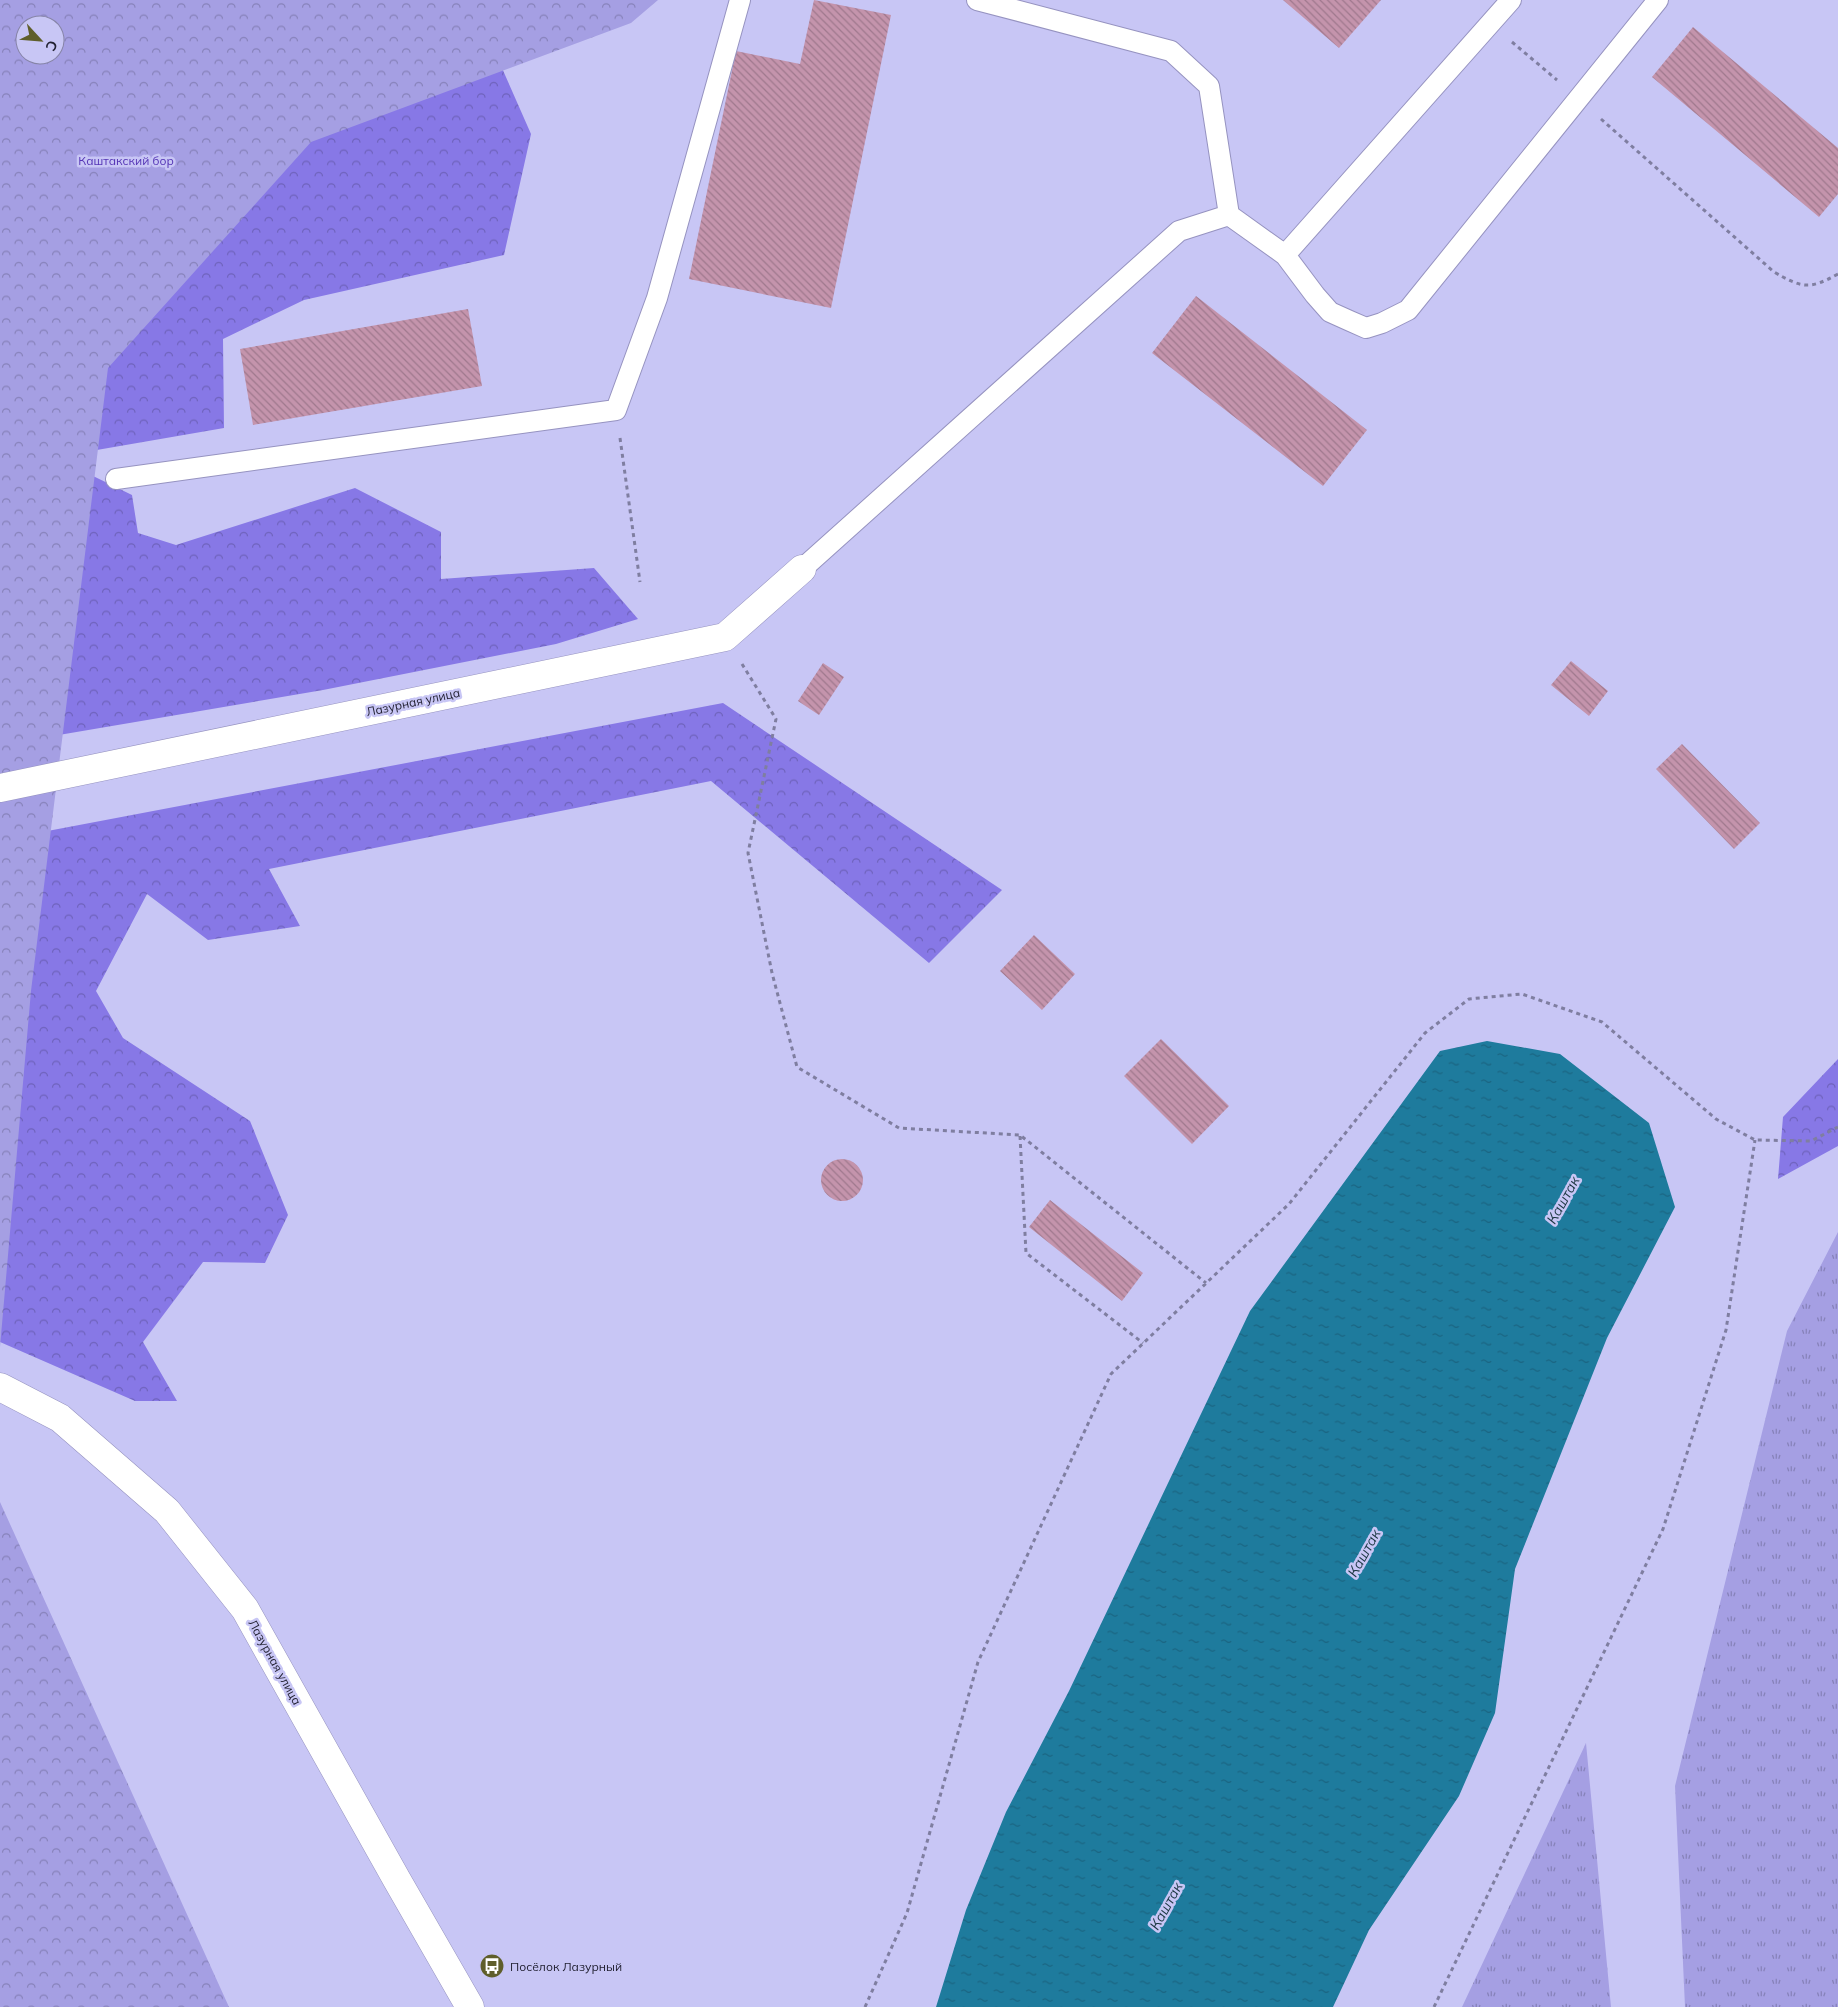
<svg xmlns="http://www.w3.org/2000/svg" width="1838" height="2007" font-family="Mulish,sans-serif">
  <defs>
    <pattern id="grass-tufts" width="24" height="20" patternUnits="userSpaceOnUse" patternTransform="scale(1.25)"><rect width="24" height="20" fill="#a59fe3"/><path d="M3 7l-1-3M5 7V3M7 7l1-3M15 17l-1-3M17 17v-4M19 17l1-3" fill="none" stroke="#8681b9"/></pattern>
    <pattern id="forest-crowns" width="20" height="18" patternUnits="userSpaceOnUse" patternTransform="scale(1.25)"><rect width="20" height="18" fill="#8778e6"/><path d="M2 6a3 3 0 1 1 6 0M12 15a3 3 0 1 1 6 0" fill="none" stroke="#6e62bb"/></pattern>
    <pattern id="park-crowns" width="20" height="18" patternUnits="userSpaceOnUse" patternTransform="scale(1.25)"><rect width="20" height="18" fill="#a59fe3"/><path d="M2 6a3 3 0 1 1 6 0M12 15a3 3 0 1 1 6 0" fill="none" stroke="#8681b9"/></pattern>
    <pattern id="water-ripples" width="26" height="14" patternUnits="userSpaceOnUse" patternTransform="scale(1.25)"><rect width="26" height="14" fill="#1e7b9d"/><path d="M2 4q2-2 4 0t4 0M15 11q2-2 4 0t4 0" fill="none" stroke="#1a6481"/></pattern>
    <pattern id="building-back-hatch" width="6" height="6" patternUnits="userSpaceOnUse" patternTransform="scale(1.25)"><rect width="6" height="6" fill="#c494ac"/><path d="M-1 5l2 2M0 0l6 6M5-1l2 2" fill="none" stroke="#9f788d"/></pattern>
  </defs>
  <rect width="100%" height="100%" fill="#c8c6f5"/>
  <path fill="url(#grass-tufts)" d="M1838,1232V2007H1685L1675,1786L1787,1331Z
    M1586,1743L1611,2007H1462Z"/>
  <path fill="url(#forest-crowns)" fill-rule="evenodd" d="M0,0L479,16L531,134L504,255L304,300L223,339L224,428L91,451V475L132,495L138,533L176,545L355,488L441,532V579L594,568L638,619L556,644L323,690L0,745ZM25,25H55V55H25Z
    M723,703L1002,890L929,963L711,781L269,869L300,926L208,940L147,894L96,991L123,1038L250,1121L288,1215L265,1263L203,1262L143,1342L177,1401H135L0,1342V840Z
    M1838,1059V1146L1778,1179L1783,1117Z"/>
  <path fill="url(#park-crowns)" fill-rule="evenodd" d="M0,0H658L631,23L311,142L108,368L31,991L0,1347ZM25,25H55V55H25Z
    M0,1502L229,2007H0Z"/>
  <path fill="url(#water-ripples)" d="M1487,1041L1560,1054L1649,1123L1675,1207L1607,1338L1515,1569L1495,1713L1459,1796L1369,1930L1333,2007H936L966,1910L1006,1812L1069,1691L1250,1311L1440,1051Z"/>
  <path fill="url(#building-back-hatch)" d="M814,0L891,15L831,308L689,279L736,51L800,64Z
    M1283,0H1381L1339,48Z
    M1693,27L1838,148V194L1819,217L1652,77Z
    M1196,296L1367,430L1323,486L1152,353Z
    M468,309L482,386L253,425L240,349Z
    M1571,661L1608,691L1589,716L1551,685Z
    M823,663L844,677L819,715L798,701Z
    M1682,744L1760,823L1734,849L1656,769Z
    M1034,935L1075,974L1042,1010L1000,971Z
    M1161,1039L1229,1106L1192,1144L1124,1076Z
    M821 1180a21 21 0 1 1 42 0a21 21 0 1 1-42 0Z
    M1050,1200L1143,1273L1122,1301L1029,1227Z"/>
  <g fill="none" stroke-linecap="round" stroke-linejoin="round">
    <defs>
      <path id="lane" d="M977,0L1171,51L1209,86L1229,215
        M1285,255L1315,295L1330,312L1350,321L1366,328L1382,323L1408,310L1658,0
        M116,479L616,410L657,298L740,0
        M802,569L1179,231L1229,215L1285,255L1511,0"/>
      <path id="street" d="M0,788L725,637L802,569"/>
      <path id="secondary" d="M0,1387L60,1418L167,1511L245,1609L397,1880L470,2007"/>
    </defs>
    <use href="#lane" stroke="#9693c0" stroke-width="22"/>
    <use href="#street" stroke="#9693c0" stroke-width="29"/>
    <use href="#secondary" stroke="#9693c0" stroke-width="29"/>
    <path stroke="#7f7ea0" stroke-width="3" stroke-dasharray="4 4" stroke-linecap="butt" d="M1512,42L1557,80
      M1601,119L1774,272C1802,288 1809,290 1838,274
      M620,438L640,582
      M742,664L776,719L748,853L772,973L797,1067L899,1128L1020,1135L1206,1283
      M1020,1136L1026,1253L1143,1343
      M865,2007L907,1913L978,1662L1111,1374L1289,1204L1425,1033L1469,999L1522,994L1602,1022L1716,1119L1755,1140L1811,1141L1838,1127
      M1434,2007L1663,1529L1726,1330L1755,1140"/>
    <use href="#lane" stroke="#fff" stroke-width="20"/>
    <use href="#street" stroke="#fff" stroke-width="28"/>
    <use href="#secondary" stroke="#fff" stroke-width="28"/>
  </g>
  <defs>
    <symbol id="bus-disc" viewBox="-11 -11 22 22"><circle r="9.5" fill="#5f5e2b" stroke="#c8c6f5"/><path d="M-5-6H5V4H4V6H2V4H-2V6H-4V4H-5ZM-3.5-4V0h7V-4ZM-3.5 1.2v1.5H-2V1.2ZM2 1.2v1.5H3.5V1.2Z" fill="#fff"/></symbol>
  </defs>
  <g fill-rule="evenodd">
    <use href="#bus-disc" x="478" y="1952" width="28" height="28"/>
  </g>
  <g text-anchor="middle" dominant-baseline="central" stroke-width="5" stroke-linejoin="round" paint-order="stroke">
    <g font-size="12" fill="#5434b5" stroke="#c8c6f5">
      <text x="126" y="160">Каштакский бор</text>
    </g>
    <g font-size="12" fill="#222132" stroke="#c8c6f5">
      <text transform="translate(413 702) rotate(-12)">Лазурная улица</text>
      <text transform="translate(275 1662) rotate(61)">Лазурная улица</text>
    </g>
    <g font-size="12" fill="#222132" stroke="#c8c6f5" text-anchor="start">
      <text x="510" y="1966">Посёлок Лазурный</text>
    </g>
    <g font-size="14" font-style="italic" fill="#1b3641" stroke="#c8c6f5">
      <text transform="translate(1563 1200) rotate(-61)">Каштак</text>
      <text transform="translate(1364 1553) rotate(-61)">Каштак</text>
      <text transform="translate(1166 1906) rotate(-61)">Каштак</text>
    </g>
  </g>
  <g transform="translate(40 40) rotate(116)"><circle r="24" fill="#c8c6f5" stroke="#8684a7"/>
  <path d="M0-4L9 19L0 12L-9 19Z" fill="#5f5e2b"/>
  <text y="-8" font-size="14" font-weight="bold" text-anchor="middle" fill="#222132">С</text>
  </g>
</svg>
